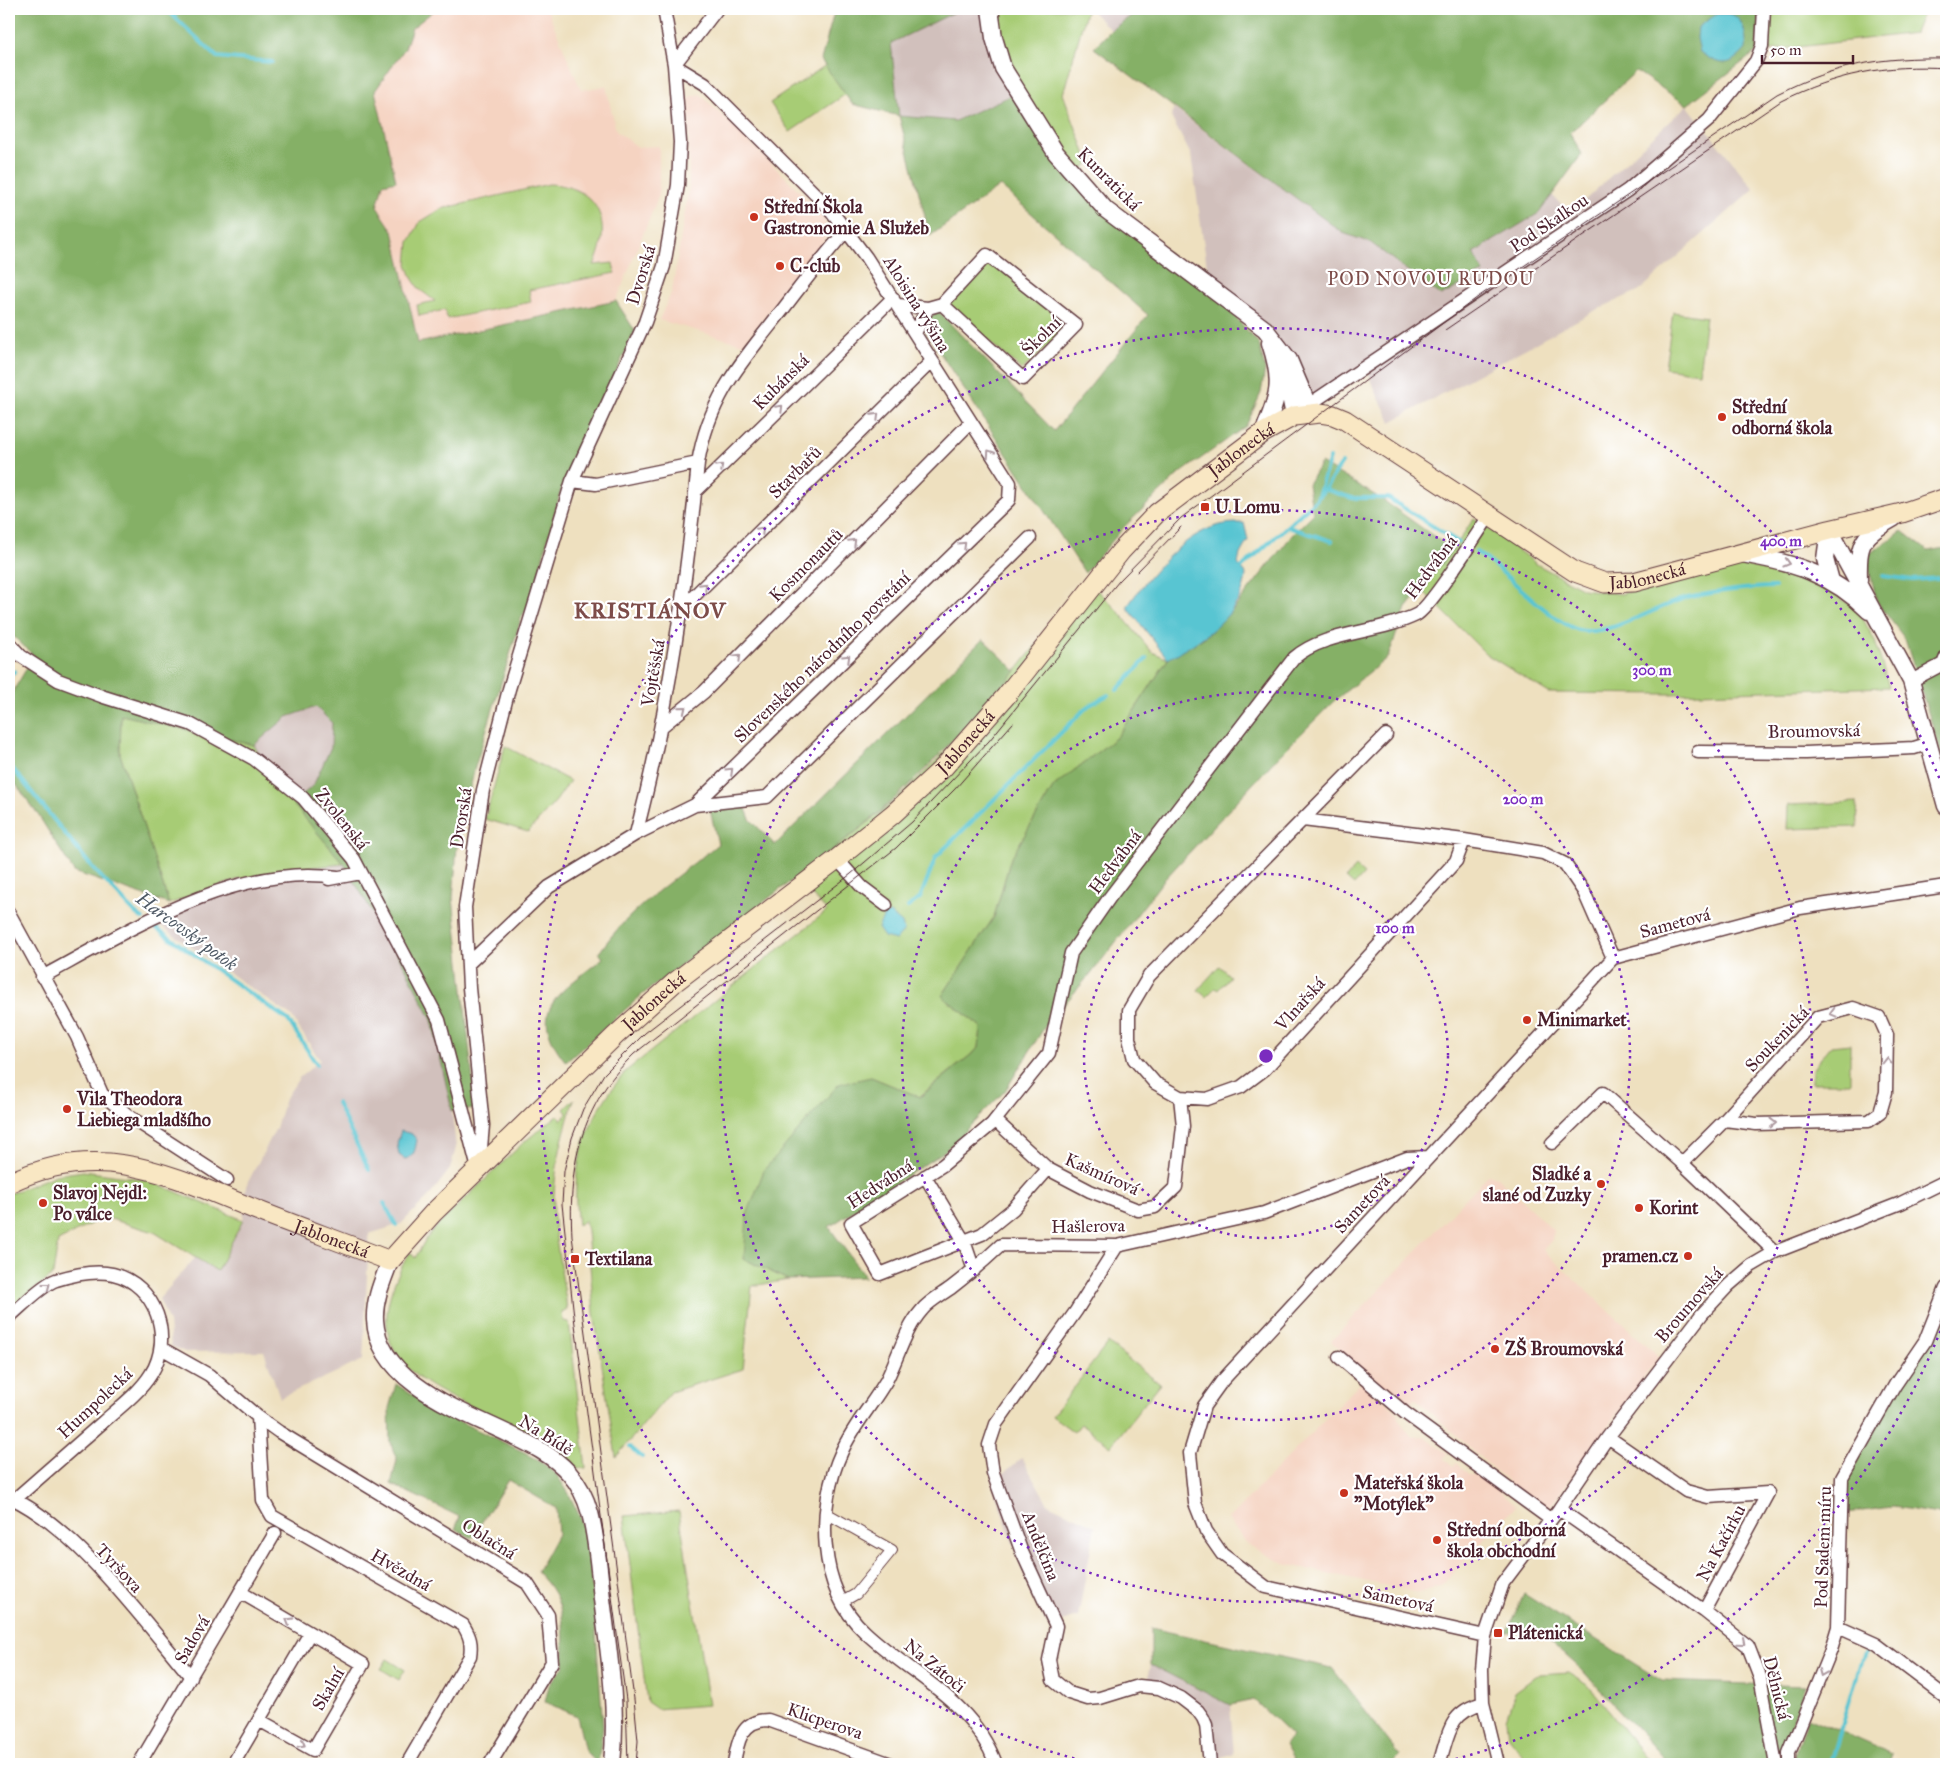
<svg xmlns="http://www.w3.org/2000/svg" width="1955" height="1773" font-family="'IM FELL Great Primer',serif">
  <rect width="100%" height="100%" fill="#fff"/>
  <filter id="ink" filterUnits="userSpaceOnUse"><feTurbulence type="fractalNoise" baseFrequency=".02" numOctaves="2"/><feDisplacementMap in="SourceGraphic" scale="10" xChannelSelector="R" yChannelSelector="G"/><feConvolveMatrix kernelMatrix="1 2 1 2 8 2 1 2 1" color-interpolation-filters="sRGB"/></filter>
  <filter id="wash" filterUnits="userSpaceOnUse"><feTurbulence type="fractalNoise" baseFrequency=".0096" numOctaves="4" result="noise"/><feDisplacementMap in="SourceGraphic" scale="20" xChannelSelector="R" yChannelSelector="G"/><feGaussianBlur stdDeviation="1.12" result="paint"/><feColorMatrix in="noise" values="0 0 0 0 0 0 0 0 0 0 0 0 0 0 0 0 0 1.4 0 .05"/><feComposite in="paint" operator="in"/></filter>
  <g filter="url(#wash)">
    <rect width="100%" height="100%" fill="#eee0bf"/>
    <path fill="#f5d3c1" d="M436,9H547L581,90L606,86L616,131L638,147L659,146V195L616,301L418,343L393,231L376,207L383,184L396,180L375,91L405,48L412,28Z
      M700,94L822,213L825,221L827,231L822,246L743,344L659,320L672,291L689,187V97Z
      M1489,1174L1497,1177L1553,1230L1552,1240L1543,1250L1659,1357L1548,1509L1533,1505L1415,1398L1405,1406L1351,1361L1331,1341Z
      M1363,1380L1398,1413V1418L1412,1437L1424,1436L1448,1453L1444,1460L1453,1466L1457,1462L1468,1474H1480L1516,1506L1442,1585L1420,1593L1284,1564L1247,1544L1228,1519Z"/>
    <path fill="#d1c0bc" d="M961,9H982L1018,92L955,121L899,116L891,43Z
      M1089,9H1141L1111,30Z
      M1687,105L1754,189L1640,290L1596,310L1391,422L1376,392L1366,366L1308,405L1289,360L1210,288L1191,155L1172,119L1173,108L1343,233L1371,243L1441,296L1473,253L1538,213L1552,195L1570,214Z
      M316,707L332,723L331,747L313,786L292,803L276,783L254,745L287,717Z
      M344,864L406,969L432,1020L452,1111L456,1148L450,1169L431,1194L401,1224L369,1234L363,1360L280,1398L264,1351L185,1352L171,1346L169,1323L159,1299L195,1258L217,1271L243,1220L246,1186L276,1128L285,1099L299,1078L320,1060L291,1016L154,921L207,898L314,867Z
      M1022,1458L1048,1504L1095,1526L1078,1617L1048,1626L1028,1587L992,1483Z
      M1151,1665L1230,1705L1234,1754L1215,1760L1207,1718L1147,1681Z"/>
    <path fill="#a7cc75" stroke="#787650" d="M990,9H1087L1063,94L1089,163L1075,176L1008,78Z
      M1759,9H1925L1915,33L1756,52Z
      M826,65L846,94L790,132L770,103Z
      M549,184C598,186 614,223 594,265L613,263L615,273L529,290L531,302L447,319L445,310L419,316L417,305L435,301L419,289L412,278L407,264L409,242L420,222L441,209Z
      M988,258L1069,326L1022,370L945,304Z
      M1673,312L1706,317L1699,373L1665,368Z
      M1474,518L1538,565L1583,589L1621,594L1740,565L1781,572L1831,592L1858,610L1875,641L1889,687L1669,694L1549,693L1486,654L1421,589L1453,550Z
      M1085,578L1118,611L1152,652L1168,659L1117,737L1054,786L1011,858L994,917L942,996L981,1027L979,1048L919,1097L871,1077L744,1259L788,1280L752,1286L743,1369L671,1392L616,1457L594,1313L587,1231L585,1221L578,1225C569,1163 587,1118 626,1071L827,911L796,878C828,853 861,829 892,803C965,737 1029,659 1085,578Z
      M121,714L254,745L276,783L344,864L314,867L239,879L169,904L120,754Z
      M505,746L570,781L556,801L528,832L485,819Z
      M1857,802L1858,827L1787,829L1788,805Z
      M1356,867L1364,874L1354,885L1346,878Z
      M1219,966L1230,976L1218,990L1215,988L1206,997L1198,990Z
      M1850,1044V1083H1812V1069L1831,1046Z
      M574,1099C562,1137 552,1176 554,1217C556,1247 563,1278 567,1309L562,1312L563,1321L569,1322L586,1468L576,1469C511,1395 321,1401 410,1252L415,1258L426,1239L438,1225L524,1142L557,1116L562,1120L567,1113L564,1109Z
      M83,1171L148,1180L243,1220L217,1271L154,1232L104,1217L58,1241L53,1275L9,1310V1194L56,1175Z
      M1108,1343L1160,1384L1111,1446L1081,1424L1074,1432L1052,1416Z
      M679,1511L709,1705L657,1709L647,1702L624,1516Z
      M387,1659L405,1670L399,1680L381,1669Z
      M1568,1672L1587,1684L1651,1764H1529L1508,1737L1506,1719L1515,1692L1539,1674Z"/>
    <path fill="#85b066" stroke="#686848" d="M9,9H436L412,28L405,48L375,91L396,181L383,184L377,207L393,231L418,343L616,301L635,331L560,493L531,603L522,616L475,767L457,847L453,898L476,1109L452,1111L432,1020L406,969L344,864L292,803L313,786L331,747L332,723L316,707L287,717L254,745L121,715L120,754L169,904L74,872L37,813L9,775V698L34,656L9,632Z
      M835,9H961L891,43L899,116L955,121L1018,92L1075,176L1210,288L1259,344L1265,369L1261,393L1246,426L1178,475L1125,526L1085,573L921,324L938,311L1054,431L1148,315L1000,186L930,236L899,116L852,104L821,60Z
      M1141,9H1759L1756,52L1687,105L1636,71L1570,133L1582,154L1539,213L1473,253L1484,272L1441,296L1371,243L1343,233L1094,48L1111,30Z
      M1321,463L1383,500L1453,550L1406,608L1388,657L1334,701L1276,759L1163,881L1098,965L1044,1028L1005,1091L945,1151L829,1227L865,1277L788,1280L744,1259L747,1215L764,1170L839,1084L871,1077L920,1097L979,1048L981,1027L942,996L994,917L1011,858L1054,786L1117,737L1168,659L1205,637L1233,610L1293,534L1313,514L1308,484Z
      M1902,531L1928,551L1946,548V769L1905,639L1877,602L1866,556Z
      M983,639L1016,671C967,726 919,780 862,827L643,994L566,1062C523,1008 562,992 603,958L599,953C628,909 678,877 718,844L710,810L744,804L750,819L775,845Z
      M1946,1300V1515L1893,1507L1845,1513L1846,1480Z
      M396,1384L435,1410L526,1453L545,1465L556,1474L568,1492L581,1519L588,1550L594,1606L603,1727L598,1764L585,1751L577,1716L545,1702L549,1685L564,1666C563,1626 568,1602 537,1572L558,1534L556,1508L508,1480L472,1538L455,1529L460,1517L391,1484L397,1460L390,1442L389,1408Z
      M1524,1594L1662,1681L1805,1686L1783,1747V1764H1669L1581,1669L1538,1631L1507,1632Z
      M1151,1628L1332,1668L1400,1756L1392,1764H1296L1285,1745L1292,1736L1254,1700L1230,1705L1151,1665Z
      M1808,1717L1892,1754L1888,1764H1796V1753Z"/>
    <path fill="#59c5d2" stroke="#52727e" d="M1717,14C1721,14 1729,13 1733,15C1744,19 1747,39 1746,49C1731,68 1718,66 1700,52L1697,38L1698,27Z
      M1244,523L1248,540L1240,554L1238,564L1246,574C1244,614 1199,642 1168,659L1127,607C1148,576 1183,534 1220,525C1227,523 1236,523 1244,523Z
      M890,913L902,923L904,931L896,940L884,937L878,928L885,914Z
      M401,1131L412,1134L417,1140C415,1149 415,1157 405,1159L399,1155L397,1143Z"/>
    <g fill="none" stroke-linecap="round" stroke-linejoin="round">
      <path stroke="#59c5d2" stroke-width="4" d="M166,9L217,57L272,62
        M1324,489L1352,498H1388L1458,542
        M1320,496L1342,463
        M1288,527L1332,541
        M1476,552C1504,569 1551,623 1579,630C1606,637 1653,609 1680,600C1703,593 1751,587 1775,587
        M1238,571L1317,499L1330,458
        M1883,576L1913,580L1938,578
        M9,676L15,671
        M1117,690L1147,658
        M9,764L91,866L135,913L143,919
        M908,907L920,898L936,857L1088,706L1108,695
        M149,923L288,1020L317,1065
        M337,1103L369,1170
        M384,1203L396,1225
        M630,1447L642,1457
        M719,1764L720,1762
        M1831,1764L1864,1652"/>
    </g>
  </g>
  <g filter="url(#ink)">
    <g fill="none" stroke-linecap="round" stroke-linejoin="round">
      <defs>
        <path id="pedestrian" d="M826,1513L892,1550L856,1594L842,1602"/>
        <path id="minor" d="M674,65L717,9
          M898,305L928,308L942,304L987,255L1076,325L1023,379L942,304
          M915,333L928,308
          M1301,410L1628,190L1709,120L1756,61L1762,46L1764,9
          M572,481L596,484L698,463
          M695,492L893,298
          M683,607L932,361
          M9,643L21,656L58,680L104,697L190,724L254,759L303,798L354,859L439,1020L476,1161
          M1911,681L1943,664L1946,657
          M661,727L704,692L970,423
          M1386,735L1149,976L1129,1010V1038L1134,1059L1155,1083L1180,1097L1207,1099L1241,1087L1265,1069L1456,861L1464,840
          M1698,752L1806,753L1914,748L1930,743
          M695,805L767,797L1030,538
          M1303,820L1464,840L1543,853L1565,864L1584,892L1613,958
          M636,834L695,805L1009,500L1010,483L866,257L829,208L705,84L674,65
          M837,859L862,887L886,905
          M329,879L361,873
          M9,913L77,1037L102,1094L130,1117L227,1180
          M468,964L549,887L636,834C668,713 686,589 698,463C709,396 743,360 784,308C804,282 824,255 847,230
          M42,977C127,931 237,862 337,877
          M995,1120L1048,1169L1090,1191L1138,1210L1155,1207L1176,1187L1183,1126L1180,1097
          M1552,1143L1603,1093L1682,1163L1775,1252
          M1682,1163L1725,1120L1818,1017L1853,1008L1879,1017L1887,1035L1886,1092L1880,1113L1869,1121L1756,1124L1725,1120
          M1048,1169L1013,1209L982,1234L880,1274L851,1223L943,1165L992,1124L1049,1053L1071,953L1110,897L1294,658C1325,631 1377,634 1416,615C1430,608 1477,534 1489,516
          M479,1171L483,1125L469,988L465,907L483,790L509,689L572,481L645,322L664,266L678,185L680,142L674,65L664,9
          M925,1176L964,1241L974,1270
          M1117,1246L1076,1311L996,1424L989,1445L993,1473L1021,1550L1056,1626L1049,1660L1053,1680L1069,1693L1088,1699L1100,1698L1139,1686L1159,1688L1181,1698L1198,1711L1203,1718L1206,1725L1210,1764
          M9,1317C21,1307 42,1285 56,1280C72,1275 96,1270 113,1274C156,1284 174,1337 151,1374C140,1392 119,1408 103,1422C73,1448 44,1474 14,1500
          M161,1348L209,1375L258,1417L279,1432L527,1583L548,1615L552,1662L490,1764
          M1339,1357L1405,1413L1550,1519
          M258,1417L263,1500L272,1516L463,1625C470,1636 472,1643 470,1656L407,1764
          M9,1497C74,1525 145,1622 191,1677
          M1559,1509L1704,1611L1768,1493L1708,1497L1686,1491L1608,1437
          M240,1592L363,1664L313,1750L259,1720
          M1704,1611L1748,1646L1760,1677L1776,1764
          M1838,1627L1876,1644L1946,1697
          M1485,1636L1266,1587L1222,1554L1206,1531L1195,1503L1190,1453L1204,1406L1222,1381L1613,958L1800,908L1946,886
          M139,1764L275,1533
          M233,1764L310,1633
          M734,1764C737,1743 741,1720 768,1720L891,1764
          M996,1764C971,1698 913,1677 865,1632C817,1588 816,1507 842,1451C853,1426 872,1405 886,1381C898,1358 905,1329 922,1310C929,1301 943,1294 952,1287C969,1274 985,1260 1001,1245L1117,1246L1264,1213L1407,1158L1428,1157
          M1439,1764C1449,1734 1448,1712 1483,1703
          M1498,1764L1483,1703L1482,1670L1485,1636L1503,1583L1559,1509L1608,1437L1702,1314L1729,1285L1751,1266L1775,1252L1901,1203L1946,1181
          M1789,1764V1753L1831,1650L1838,1627L1842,1478L1895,1385L1925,1341L1946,1288"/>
        <path id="tertiary" d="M990,9L994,38L1003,68L1056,153L1106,210L1265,329L1289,360L1308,405L1309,414
          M1284,366L1294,416
          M1263,433C1279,395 1283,382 1270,343
          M1829,530L1911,681L1946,806
          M1829,530L1825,559L1831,581
          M1742,554C1793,563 1831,573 1869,611
          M1859,580C1858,542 1861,537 1894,518
          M390,1261C383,1280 374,1299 375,1320C378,1382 462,1411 509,1434C530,1444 553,1455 569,1473C579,1484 586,1499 590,1513C597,1540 599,1570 602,1599C609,1654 618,1709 612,1764"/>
        <g id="secondary">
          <path id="s1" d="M9,1183C102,1138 172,1176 259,1211C302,1228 347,1244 390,1261L433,1213L616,1035L675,982L837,859L893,814L943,768L1006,696L1121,551L1157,513L1263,433L1294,416L1320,413L1333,415L1345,420L1575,572L1605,583L1634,582L1829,530L1902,513L1946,498"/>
        </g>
      </defs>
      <use href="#pedestrian" stroke="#633c41" stroke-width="12"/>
      <use href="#minor" stroke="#633c41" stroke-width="15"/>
      <use href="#tertiary" stroke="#633c41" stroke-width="19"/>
      <use href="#secondary" stroke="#633c41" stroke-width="21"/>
      <use href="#pedestrian" stroke="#fff" stroke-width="10"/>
      <use href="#minor" stroke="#fff" stroke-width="12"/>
      <use href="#tertiary" stroke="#fff" stroke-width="16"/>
      <use href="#secondary" stroke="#f9e7c3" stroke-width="19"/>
      <path stroke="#4a1f2b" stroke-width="1" d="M1445,330L1781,101C1835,74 1886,64 1946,68
        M1137,572L1181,527
        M628,1764L626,1700L574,1317L562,1204L564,1171L572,1138L583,1109L604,1074L645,1033L851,874L912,822L989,741L1119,581L1181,518L1478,297L1777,94C1836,64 1881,57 1946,58
        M636,1764L638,1741L634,1699L572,1236C568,1166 581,1105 634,1054L896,848L955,789L1013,723"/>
    </g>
    <defs><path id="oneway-chevron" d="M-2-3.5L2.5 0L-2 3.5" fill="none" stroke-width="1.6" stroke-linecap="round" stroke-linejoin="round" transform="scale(1.25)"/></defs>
    <g stroke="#ae9aa0">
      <use href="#oneway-chevron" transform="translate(780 408) rotate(-45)"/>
      <use href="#oneway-chevron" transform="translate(876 416) rotate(-45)"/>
      <use href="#oneway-chevron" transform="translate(990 453) rotate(-124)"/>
      <use href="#oneway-chevron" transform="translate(720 467) rotate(-45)"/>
      <use href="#oneway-chevron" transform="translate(761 530) rotate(-45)"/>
      <use href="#oneway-chevron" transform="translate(853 542) rotate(-45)"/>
      <use href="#oneway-chevron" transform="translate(963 545) rotate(-44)"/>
      <use href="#oneway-chevron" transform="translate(1787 563) rotate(16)"/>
      <use href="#oneway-chevron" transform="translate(704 586) rotate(-45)"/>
      <use href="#oneway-chevron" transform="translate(738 657) rotate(-46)"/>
      <use href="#oneway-chevron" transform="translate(847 658) rotate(-44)"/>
      <use href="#oneway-chevron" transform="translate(683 709) rotate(-39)"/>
      <use href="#oneway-chevron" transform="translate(730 771) rotate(-44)"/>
      <use href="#oneway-chevron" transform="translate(1833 1013) rotate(165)"/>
      <use href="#oneway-chevron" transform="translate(1887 1061) rotate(-90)"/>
      <use href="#oneway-chevron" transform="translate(1773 1123) rotate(-1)"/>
      <use href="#oneway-chevron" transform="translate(47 1286) rotate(-37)"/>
      <use href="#oneway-chevron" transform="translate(289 1621) rotate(-150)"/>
      <use href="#oneway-chevron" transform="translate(1742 1642) rotate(41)"/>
      <use href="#oneway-chevron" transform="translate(1822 1673) rotate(112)"/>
      <use href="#oneway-chevron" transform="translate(302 1744) rotate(29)"/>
    </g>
  </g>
  <g fill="none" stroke="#7b2cbf" stroke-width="2.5" stroke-dasharray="2.5 5">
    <circle cx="1266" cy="1056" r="182"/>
    <circle cx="1266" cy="1056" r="364"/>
    <circle cx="1266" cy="1056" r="546"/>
    <path d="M1946 1317A728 728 0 0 1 1436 1764M1096 1764A728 728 0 1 1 1946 795"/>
  </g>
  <g fill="#c8321e" stroke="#fff" stroke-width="2">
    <circle cx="754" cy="217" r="5"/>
    <circle cx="780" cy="266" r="5"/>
    <circle cx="1722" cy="417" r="5"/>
    <rect x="1200" y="502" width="10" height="10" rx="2.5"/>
    <circle cx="1527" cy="1020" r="5"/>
    <circle cx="67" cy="1109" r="5"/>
    <circle cx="1601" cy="1184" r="5"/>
    <circle cx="43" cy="1203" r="5"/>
    <circle cx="1639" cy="1208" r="5"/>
    <circle cx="1688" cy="1256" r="5"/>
    <rect x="570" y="1254" width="10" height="10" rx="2.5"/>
    <circle cx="1495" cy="1349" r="5"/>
    <circle cx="1344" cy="1493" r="5"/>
    <circle cx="1437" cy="1540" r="5"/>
    <rect x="1493" y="1628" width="10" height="10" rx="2.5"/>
  </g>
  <g text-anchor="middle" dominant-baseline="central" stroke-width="4.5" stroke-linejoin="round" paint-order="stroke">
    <g font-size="18" fill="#4a1f2b" stroke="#fff">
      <text transform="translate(1109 179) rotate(45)">Kunratická</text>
      <text transform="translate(1549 223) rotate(-34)">Pod Skalkou</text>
      <text transform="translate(641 275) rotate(-73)">Dvorská</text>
      <text transform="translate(917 304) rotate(58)">Aloisina výšina</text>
      <text transform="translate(1041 336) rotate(-45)">Školní</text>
      <text transform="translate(781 382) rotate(-45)">Kubánská</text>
      <text stroke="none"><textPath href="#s1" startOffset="1582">Jablonecká</textPath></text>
      <text transform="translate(795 472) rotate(-45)">Stavbařů</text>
      <text transform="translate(806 565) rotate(-45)">Kosmonautů</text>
      <text transform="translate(1431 567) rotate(-53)">Hedvábná</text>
      <text stroke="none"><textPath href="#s1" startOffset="2048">Jablonecká</textPath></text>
      <text transform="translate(822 657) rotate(-44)">Slovenského národního povstání</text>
      <text transform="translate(653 673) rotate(-80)">Vojtěšská</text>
      <text transform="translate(1814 731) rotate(-1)">Broumovská</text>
      <text stroke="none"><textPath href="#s1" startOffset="1178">Jablonecká</textPath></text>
      <text transform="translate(461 818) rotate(-81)">Dvorská</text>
      <text transform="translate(342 819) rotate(51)">Zvolenská</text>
      <text transform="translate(1115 862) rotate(-53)">Hedvábná</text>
      <text transform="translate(1675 923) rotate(-15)">Sametová</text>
      <text stroke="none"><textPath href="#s1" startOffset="772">Jablonecká</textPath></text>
      <text transform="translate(1300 1004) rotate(-48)">Vlnařská</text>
      <text transform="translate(1777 1039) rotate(-46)">Soukenická</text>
      <text transform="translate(1102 1174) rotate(24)">Kašmírová</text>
      <text transform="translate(880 1184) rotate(-33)">Hedvábná</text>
      <text transform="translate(1362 1204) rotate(-47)">Sametová</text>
      <text transform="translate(1088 1226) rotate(-1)">Hašlerova</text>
      <text stroke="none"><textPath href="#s1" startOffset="339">Jablonecká</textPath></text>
      <text transform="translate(1689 1305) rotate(-49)">Broumovská</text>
      <text transform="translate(95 1403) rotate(-43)">Humpolecká</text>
      <text transform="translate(546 1435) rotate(32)">Na Bídě</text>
      <text transform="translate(489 1539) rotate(32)">Oblačná</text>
      <text transform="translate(1721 1543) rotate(-62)">Na Kačírku</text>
      <text transform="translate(1041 1546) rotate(68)">Andělčina</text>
      <text transform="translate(1823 1547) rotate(-88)">Pod Sadem míru</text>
      <text transform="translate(119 1568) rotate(47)">Tyršova</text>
      <text transform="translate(401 1570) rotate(30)">Hvězdná</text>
      <text transform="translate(1398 1599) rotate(12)">Sametová</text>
      <text transform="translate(192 1640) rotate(-60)">Sadová</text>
      <text transform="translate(935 1666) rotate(39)">Na Zátoči</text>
      <text transform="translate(1777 1688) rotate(76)">Dělnická</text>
      <text transform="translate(328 1689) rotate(-60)">Skalní</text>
      <text transform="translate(825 1721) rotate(19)">Klicperova</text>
    </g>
    <g font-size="18" font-weight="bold" fill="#4a1f2b" stroke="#fff" text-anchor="start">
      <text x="764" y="207">Střední Škola<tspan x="764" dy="21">Gastronomie A Služeb</tspan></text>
      <text x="790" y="266">C-club</text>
      <text x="1732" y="407">Střední<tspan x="1732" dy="21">odborná škola</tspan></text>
      <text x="1215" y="507">U Lomu</text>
      <text x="1537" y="1020">Minimarket</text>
      <text x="77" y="1099">Vila Theodora<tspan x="77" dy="21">Liebiega mladšího</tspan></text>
      <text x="1591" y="1174" text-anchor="end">Sladké a<tspan x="1591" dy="21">slané od Zuzky</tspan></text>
      <text x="53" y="1193">Slavoj Nejdl:<tspan x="53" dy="21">Po válce</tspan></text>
      <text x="1649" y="1208">Korint</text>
      <text x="1678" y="1256" text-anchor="end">pramen.cz</text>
      <text x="585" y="1259">Textilana</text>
      <text x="1505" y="1349">ZŠ Broumovská</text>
      <text x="1354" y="1483">Mateřská škola<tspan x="1354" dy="21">"Motýlek"</tspan></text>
      <text x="1447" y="1530">Střední odborná<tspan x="1447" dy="21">škola obchodní</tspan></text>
      <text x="1508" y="1633">Plátenická</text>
    </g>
    <g font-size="19" letter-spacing="1" fill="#7d4c49" stroke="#fff">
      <text x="1431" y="278">POD NOVOU RUDOU</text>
    </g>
    <g font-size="19" font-style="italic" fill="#4f5965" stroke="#fff">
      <text transform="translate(187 931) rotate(36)">Harcovský potok</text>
    </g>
    <g font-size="22" font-weight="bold" letter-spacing="1" fill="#7d4c49" stroke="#fff">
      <text x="650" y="610">KRISTIÁNOV</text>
    </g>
  </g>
  <circle cx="1266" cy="1056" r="8" fill="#7b2cbf" stroke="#fff" stroke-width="2.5"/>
  <g font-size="15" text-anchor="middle" font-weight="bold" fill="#7b2cbf" stroke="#fff" stroke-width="4.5" stroke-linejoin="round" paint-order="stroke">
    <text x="1781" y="546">400 m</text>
    <text x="1652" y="675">300 m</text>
    <text x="1523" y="804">200 m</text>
    <text x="1395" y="933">100 m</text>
  </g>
  <rect width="1955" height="1773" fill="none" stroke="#fff" stroke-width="30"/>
  <path d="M1762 55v8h91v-8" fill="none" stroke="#4a1f2b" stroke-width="2.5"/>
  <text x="1770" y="55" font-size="15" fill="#4a1f2b" stroke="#ffffff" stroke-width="4" paint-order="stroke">50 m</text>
</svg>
